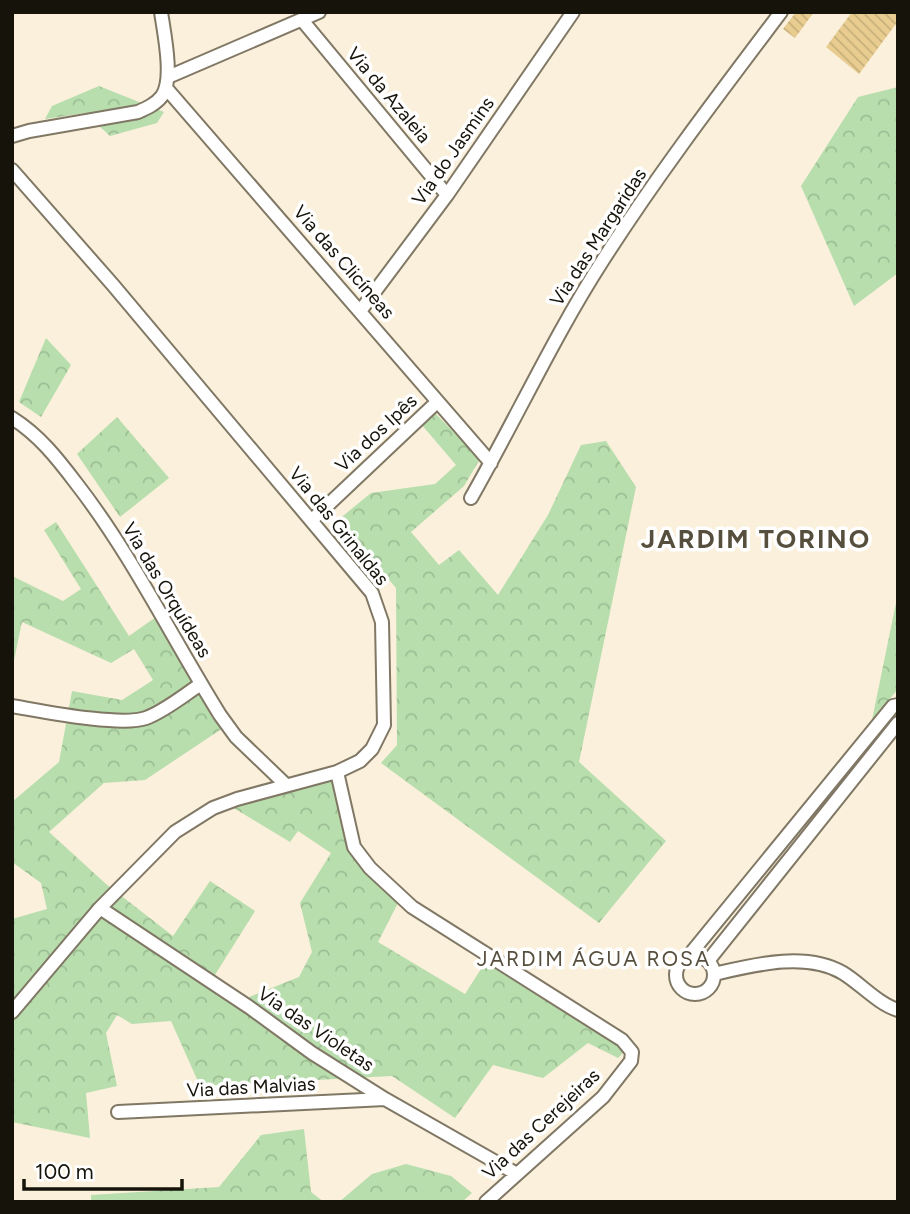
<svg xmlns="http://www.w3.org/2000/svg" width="910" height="1214" font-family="Figtree,sans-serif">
  <defs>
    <pattern id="forest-crowns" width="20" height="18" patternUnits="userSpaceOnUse" patternTransform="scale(1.75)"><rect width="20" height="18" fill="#b8deae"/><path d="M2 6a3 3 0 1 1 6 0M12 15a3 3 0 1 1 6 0" fill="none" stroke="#9dbe94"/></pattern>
    <pattern id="building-back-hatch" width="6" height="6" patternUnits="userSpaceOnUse" patternTransform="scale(1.75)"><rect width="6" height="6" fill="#e9cd90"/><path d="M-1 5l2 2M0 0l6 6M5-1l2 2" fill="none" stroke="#c7af7b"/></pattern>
  </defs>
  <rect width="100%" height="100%" fill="#faf0db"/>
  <path fill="url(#forest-crowns)" d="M99,86L164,112L157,123L110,136L85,113L45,119L52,106Z
    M898,87V273L854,306L801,186L858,97Z
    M46,338L71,365L41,417L19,402Z
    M435,413L480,459L464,486L411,532L439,565L459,550L498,595L548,515L581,445L606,441L636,487L579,762L666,841L599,923L381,763L397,745L396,588L338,520L371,493L435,484L456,465L421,424Z
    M117,417L169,478L120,517L77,454Z
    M56,522L129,636L156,617L226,726L145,780L104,783L49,832L106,884L173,936L210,881L255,911L208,986L234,1003L299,977L312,952L300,903L331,853L298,831L290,842L232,807L332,778L349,849L399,901L378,942L465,994L488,958L629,1047L618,1058L588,1043L543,1078L493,1065L455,1118L392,1076L200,1086L171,1021L132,1024L117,1015L106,1033L117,1086L86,1093L90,1138L12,1122V919L47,909L41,883L12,862V802L59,762L72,691L122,700L153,680L134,649L111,663L22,622L12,670V576L63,601L81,589L44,530Z
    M898,597V689L872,720L897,598Z
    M304,1129L311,1192L324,1202H91V1195L219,1187L261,1135Z
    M406,1164L451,1176L472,1193L462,1202H339L372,1174Z"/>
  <path fill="url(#building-back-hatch)" d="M796,12H814L795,38L783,29Z
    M852,12H898V21L859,74L826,47Z"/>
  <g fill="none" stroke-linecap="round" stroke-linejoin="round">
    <defs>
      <path id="minor" d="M302,20L447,195
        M168,77L319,12
        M166,88L491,463
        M12,136L29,131L138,112C147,108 156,104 162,96C174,79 164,33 161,12
        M12,170L113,285L372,593L382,622L384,725L372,749L360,761L337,772L237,799L213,808L175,832L100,908L12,1012
        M361,310L447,195L573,12
        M12,418C39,435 57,458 76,483C132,555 172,638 220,715L236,737L286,785
        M471,498C516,419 554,336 603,260C658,174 720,93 781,12
        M312,520L437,402
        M12,706C42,711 120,727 146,718C165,711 184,695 201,684
        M337,772L354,847L370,868L412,907L622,1040L632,1052L631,1061L603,1097L486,1202
        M100,908L249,1007L312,1053L385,1099L515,1173
        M676 975a19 19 0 1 1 38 0a19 19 0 1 1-38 0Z
        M687,958L893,706L898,705
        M708,961L898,723
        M714,974C753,965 806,951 843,973C861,984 878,1004 898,1010
        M118,1112L385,1099"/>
    </defs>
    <use href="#minor" stroke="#807865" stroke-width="16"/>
    <use href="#minor" stroke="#fff" stroke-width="12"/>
  </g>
  <g text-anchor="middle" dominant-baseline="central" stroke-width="7" stroke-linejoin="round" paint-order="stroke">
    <g font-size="19" fill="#16130b" stroke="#fff">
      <text transform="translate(389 95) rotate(50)">Via da Azaleia</text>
      <text transform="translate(453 151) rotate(-55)">Via do Jasmins</text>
      <text transform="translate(598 237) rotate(-57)">Via das Margaridas</text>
      <text transform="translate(344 262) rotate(49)">Via das Clicíneas</text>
      <text transform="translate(376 433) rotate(-43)">Via dos Ipês</text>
      <text transform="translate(339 526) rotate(51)">Via das Grinaldas</text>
      <text transform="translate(167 590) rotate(59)">Via das Orquídeas</text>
      <text transform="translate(316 1029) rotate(34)">Via das Violetas</text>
      <text transform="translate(251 1087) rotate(-3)">Via das Malvias</text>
      <text transform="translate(541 1124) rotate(-43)">Via das Cerejeiras</text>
    </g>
    <g font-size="21" letter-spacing="2" fill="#574f3d" stroke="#fff">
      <text x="594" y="958">JARDIM ÁGUA ROSA</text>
    </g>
    <g font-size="26" font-weight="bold" letter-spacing="2" fill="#574f3d" stroke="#fff">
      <text x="756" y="539">JARDIM TORINO</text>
    </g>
  </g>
  <rect width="910" height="1214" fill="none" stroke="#16130b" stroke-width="28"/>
  <path d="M24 1179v10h158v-10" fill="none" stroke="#16130b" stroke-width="3.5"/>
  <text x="35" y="1179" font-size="21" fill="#16130b" stroke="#ffffff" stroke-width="5" paint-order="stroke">100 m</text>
</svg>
